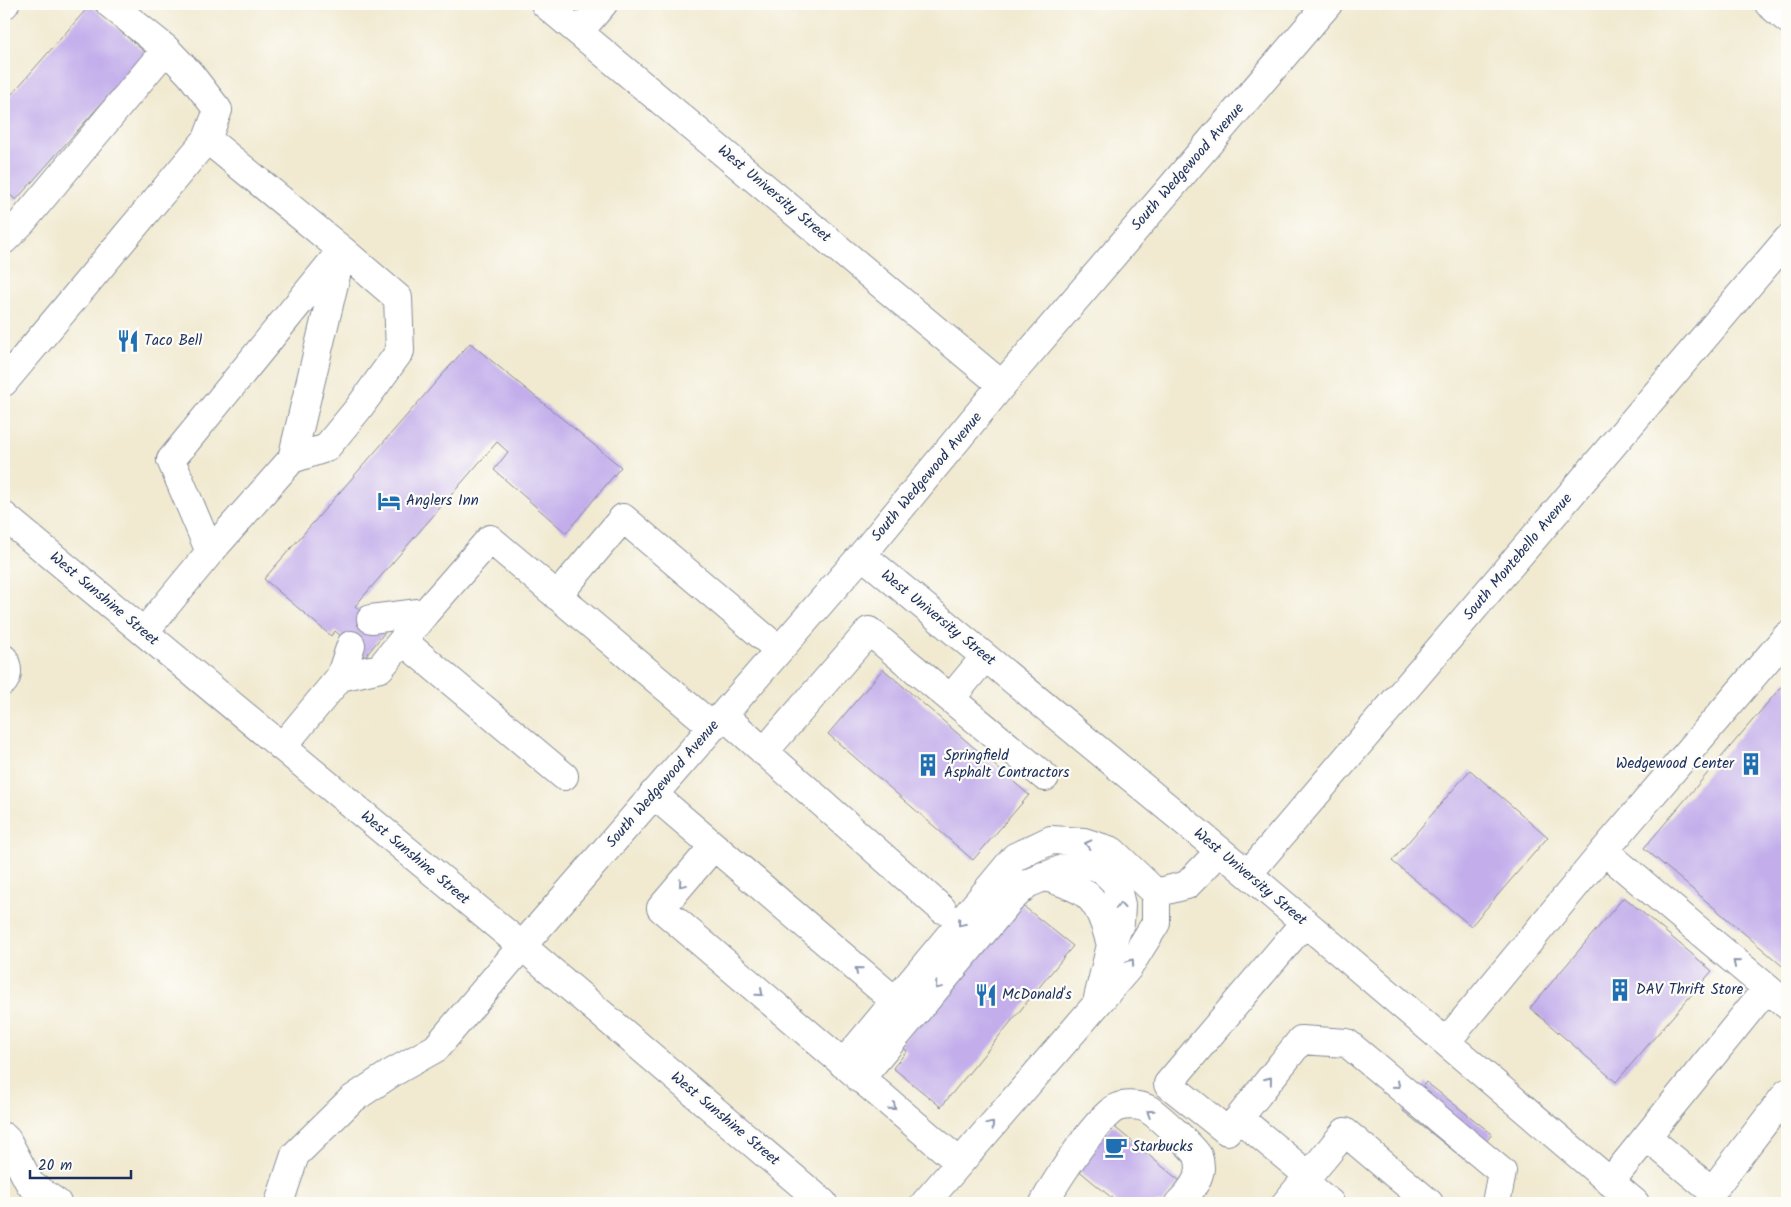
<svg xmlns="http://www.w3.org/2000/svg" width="1791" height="1207" font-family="Kalam,sans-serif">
  <rect width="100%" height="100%" fill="#fdfcf7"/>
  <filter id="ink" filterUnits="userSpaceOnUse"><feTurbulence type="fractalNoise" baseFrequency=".02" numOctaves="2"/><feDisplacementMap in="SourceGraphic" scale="10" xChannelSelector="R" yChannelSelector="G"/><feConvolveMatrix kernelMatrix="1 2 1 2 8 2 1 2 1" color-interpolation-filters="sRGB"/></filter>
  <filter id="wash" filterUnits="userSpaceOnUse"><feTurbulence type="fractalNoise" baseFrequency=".0096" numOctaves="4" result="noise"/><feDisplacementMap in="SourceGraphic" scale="20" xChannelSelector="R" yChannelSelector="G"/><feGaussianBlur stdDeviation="1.12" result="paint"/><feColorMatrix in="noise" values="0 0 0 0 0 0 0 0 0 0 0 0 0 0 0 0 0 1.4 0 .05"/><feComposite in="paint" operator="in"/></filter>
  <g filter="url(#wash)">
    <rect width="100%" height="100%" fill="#f1ead1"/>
    <g id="blocks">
      <path fill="#c3aeeb" d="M90,5L146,53L16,200L4,190V103Z
        M470,343L621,467L566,533L494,470L508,452L497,442L355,606L385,632L365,657L335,631L331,636L264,579Z
        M883,669L1029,795L973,860L828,734Z
        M1787,680V970L1644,848Z
        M1470,770L1548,837L1471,926L1392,861Z
        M1624,897L1712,971L1616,1082L1530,1008Z
        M1017,901L1073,946L941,1107L893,1068L907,1051L900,1045Z
        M1426,1082L1492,1134L1469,1163L1403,1111Z
        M1112,1125L1180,1181L1162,1203H1118L1077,1169Z"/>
    </g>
  </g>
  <g filter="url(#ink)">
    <use href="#blocks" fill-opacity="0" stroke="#868c98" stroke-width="1"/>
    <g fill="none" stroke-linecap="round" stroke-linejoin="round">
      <defs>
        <path id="minor" d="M545,4L1002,385
          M1769,4L1787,19
          M4,5L5,4
          M579,32L603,4
          M166,49L190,74L218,110L207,139
          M4,240L22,222L166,49L110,4
          M4,382L207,139L342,250L171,460L210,552L144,632
          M210,552L292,459L342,250L398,298L400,351L358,409L326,448L292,459
          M862,555L1248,874L1635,1203
          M557,596L623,518L779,650
          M371,619L426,612
          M403,641L564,776
          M4,659C7,666 9,674 4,681
          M340,677L351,645
          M951,698L985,657
          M723,715L942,909
          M282,747L340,677L380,668L426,612L490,539L713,727
          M764,752L869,631L1045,777
          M653,794L895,1001
          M713,847L661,908L959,1162
          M1604,851L1787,1005
          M1248,874L1787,240
          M1043,876C1057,881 1075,885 1087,895C1101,907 1106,928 1111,945
          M1156,893L1187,885L1220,851
          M1305,922L1168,1084L1227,1131L1239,1118L1309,1176
          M1446,1042L1604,851L1787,636
          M843,1064L1015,857L1051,840L1084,842L1112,851L1156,893V923L1128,968L925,1203
          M860,1079L1010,900L1027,884L1070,866L1089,864L1103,870L1116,883L1121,905L1120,923L1111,945L1098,998
          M1239,1118L1301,1040L1347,1043L1502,1172L1496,1203
          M4,1137L7,1140L30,1184L57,1203
          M1647,1137L1712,1191L1787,1093
          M1304,1182L1330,1203
          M1610,1182L1767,988
          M279,1203L295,1155L351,1100L390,1074L436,1048L522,946L862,555L1002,385L1328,4
          M1044,1203C1054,1184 1099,1113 1118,1107C1126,1104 1141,1105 1148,1109C1155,1113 1195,1149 1198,1156C1199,1159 1200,1165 1200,1168C1199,1181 1188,1194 1179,1203
          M1286,1203L1345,1132L1429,1203"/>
        <path id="major" d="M4,516L522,946L823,1203"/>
      </defs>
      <use href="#minor" stroke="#868c98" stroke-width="30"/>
      <use href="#major" stroke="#868c98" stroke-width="30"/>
      <use href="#minor" stroke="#fff" stroke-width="28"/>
      <use href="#major" stroke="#fff" stroke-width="28"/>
    </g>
    <defs><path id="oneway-chevron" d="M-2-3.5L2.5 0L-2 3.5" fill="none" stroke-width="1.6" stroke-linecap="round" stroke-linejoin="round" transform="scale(1.25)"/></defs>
    <g stroke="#8d97ae">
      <use href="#oneway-chevron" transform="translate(1088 844) rotate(-166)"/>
      <use href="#oneway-chevron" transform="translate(682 884) rotate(130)"/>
      <use href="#oneway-chevron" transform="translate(1120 906) rotate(-94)"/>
      <use href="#oneway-chevron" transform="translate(961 923) rotate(130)"/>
      <use href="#oneway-chevron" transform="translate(1131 962) rotate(-56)"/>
      <use href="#oneway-chevron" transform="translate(1736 963) rotate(-140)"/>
      <use href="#oneway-chevron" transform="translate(858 970) rotate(-140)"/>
      <use href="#oneway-chevron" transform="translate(938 986) rotate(130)"/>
      <use href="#oneway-chevron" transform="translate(760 993) rotate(41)"/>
      <use href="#oneway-chevron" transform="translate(1269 1080) rotate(-51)"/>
      <use href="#oneway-chevron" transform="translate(1397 1085) rotate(40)"/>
      <use href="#oneway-chevron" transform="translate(893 1107) rotate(40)"/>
      <use href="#oneway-chevron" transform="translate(1150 1113) rotate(-147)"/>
      <use href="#oneway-chevron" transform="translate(991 1125) rotate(-49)"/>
    </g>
  </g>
  <defs>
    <symbol id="restaurant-bare" viewBox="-9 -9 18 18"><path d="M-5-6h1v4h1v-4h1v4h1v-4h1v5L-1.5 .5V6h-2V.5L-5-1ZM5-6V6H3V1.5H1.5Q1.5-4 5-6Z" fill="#1f6fb2" stroke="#fdfcf7" stroke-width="2.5" paint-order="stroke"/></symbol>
    <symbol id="hotel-bare" viewBox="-9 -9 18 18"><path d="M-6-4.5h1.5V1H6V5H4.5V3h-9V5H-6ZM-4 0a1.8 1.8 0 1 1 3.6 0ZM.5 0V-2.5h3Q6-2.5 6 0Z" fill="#1f6fb2" stroke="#fdfcf7" stroke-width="2.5" paint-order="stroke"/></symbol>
    <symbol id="building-bare" viewBox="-9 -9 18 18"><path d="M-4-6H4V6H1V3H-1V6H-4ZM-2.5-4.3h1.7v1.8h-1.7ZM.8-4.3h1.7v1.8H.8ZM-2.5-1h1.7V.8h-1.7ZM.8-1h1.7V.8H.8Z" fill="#1f6fb2" stroke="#fdfcf7" stroke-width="2.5" paint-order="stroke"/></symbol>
    <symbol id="cafe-bare" viewBox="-9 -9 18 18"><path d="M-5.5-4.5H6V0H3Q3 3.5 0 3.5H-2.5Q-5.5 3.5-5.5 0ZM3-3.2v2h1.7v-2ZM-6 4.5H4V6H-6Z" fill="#1f6fb2" stroke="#fdfcf7" stroke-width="2.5" paint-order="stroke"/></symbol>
  </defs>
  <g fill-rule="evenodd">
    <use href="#restaurant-bare" x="112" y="325" width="32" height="32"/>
    <use href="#hotel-bare" x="373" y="485" width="32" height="32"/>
    <use href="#building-bare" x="1735" y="748" width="32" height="32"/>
    <use href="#building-bare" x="912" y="749" width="32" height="32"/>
    <use href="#building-bare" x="1604" y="974" width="32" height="32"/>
    <use href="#restaurant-bare" x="970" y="979" width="32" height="32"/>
    <use href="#cafe-bare" x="1100" y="1131" width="32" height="32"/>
  </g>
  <g text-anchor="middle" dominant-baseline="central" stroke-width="4.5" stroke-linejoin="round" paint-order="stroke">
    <g font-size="15" fill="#1b2f5e" stroke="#fdfcf7">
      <text transform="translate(1188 167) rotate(-49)">South Wedgewood Avenue</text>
      <text transform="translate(774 194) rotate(40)">West University Street</text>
      <text transform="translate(927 477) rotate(-50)">South Wedgewood Avenue</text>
      <text transform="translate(1518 557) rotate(-50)">South Montebello Avenue</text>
      <text transform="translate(104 599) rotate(40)">West Sunshine Street</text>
      <text transform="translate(938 618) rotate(39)">West University Street</text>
      <text transform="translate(663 784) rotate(-49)">South Wedgewood Avenue</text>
      <text transform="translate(415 858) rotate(40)">West Sunshine Street</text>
      <text transform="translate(1250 877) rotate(40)">West University Street</text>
      <text transform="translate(725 1119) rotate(40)">West Sunshine Street</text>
    </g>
    <g font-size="15" fill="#1b2f5e" stroke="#fdfcf7" text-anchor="start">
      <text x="144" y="341">Taco Bell</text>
      <text x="406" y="501">Anglers Inn</text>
      <text x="944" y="756">Springfield<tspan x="944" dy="17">Asphalt Contractors</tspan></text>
      <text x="1734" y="764" text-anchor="end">Wedgewood Center</text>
      <text x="1636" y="990">DAV Thrift Store</text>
      <text x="1002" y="995">McDonald's</text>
      <text x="1132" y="1147">Starbucks</text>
    </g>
  </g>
  <rect width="1791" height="1207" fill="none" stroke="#fdfcf7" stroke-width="20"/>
  <path d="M30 1170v8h101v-8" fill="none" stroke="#1b2f5e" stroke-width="2.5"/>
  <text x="38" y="1170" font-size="15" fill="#1b2f5e" stroke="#fdfcf7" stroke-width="4" paint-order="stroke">20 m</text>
</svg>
